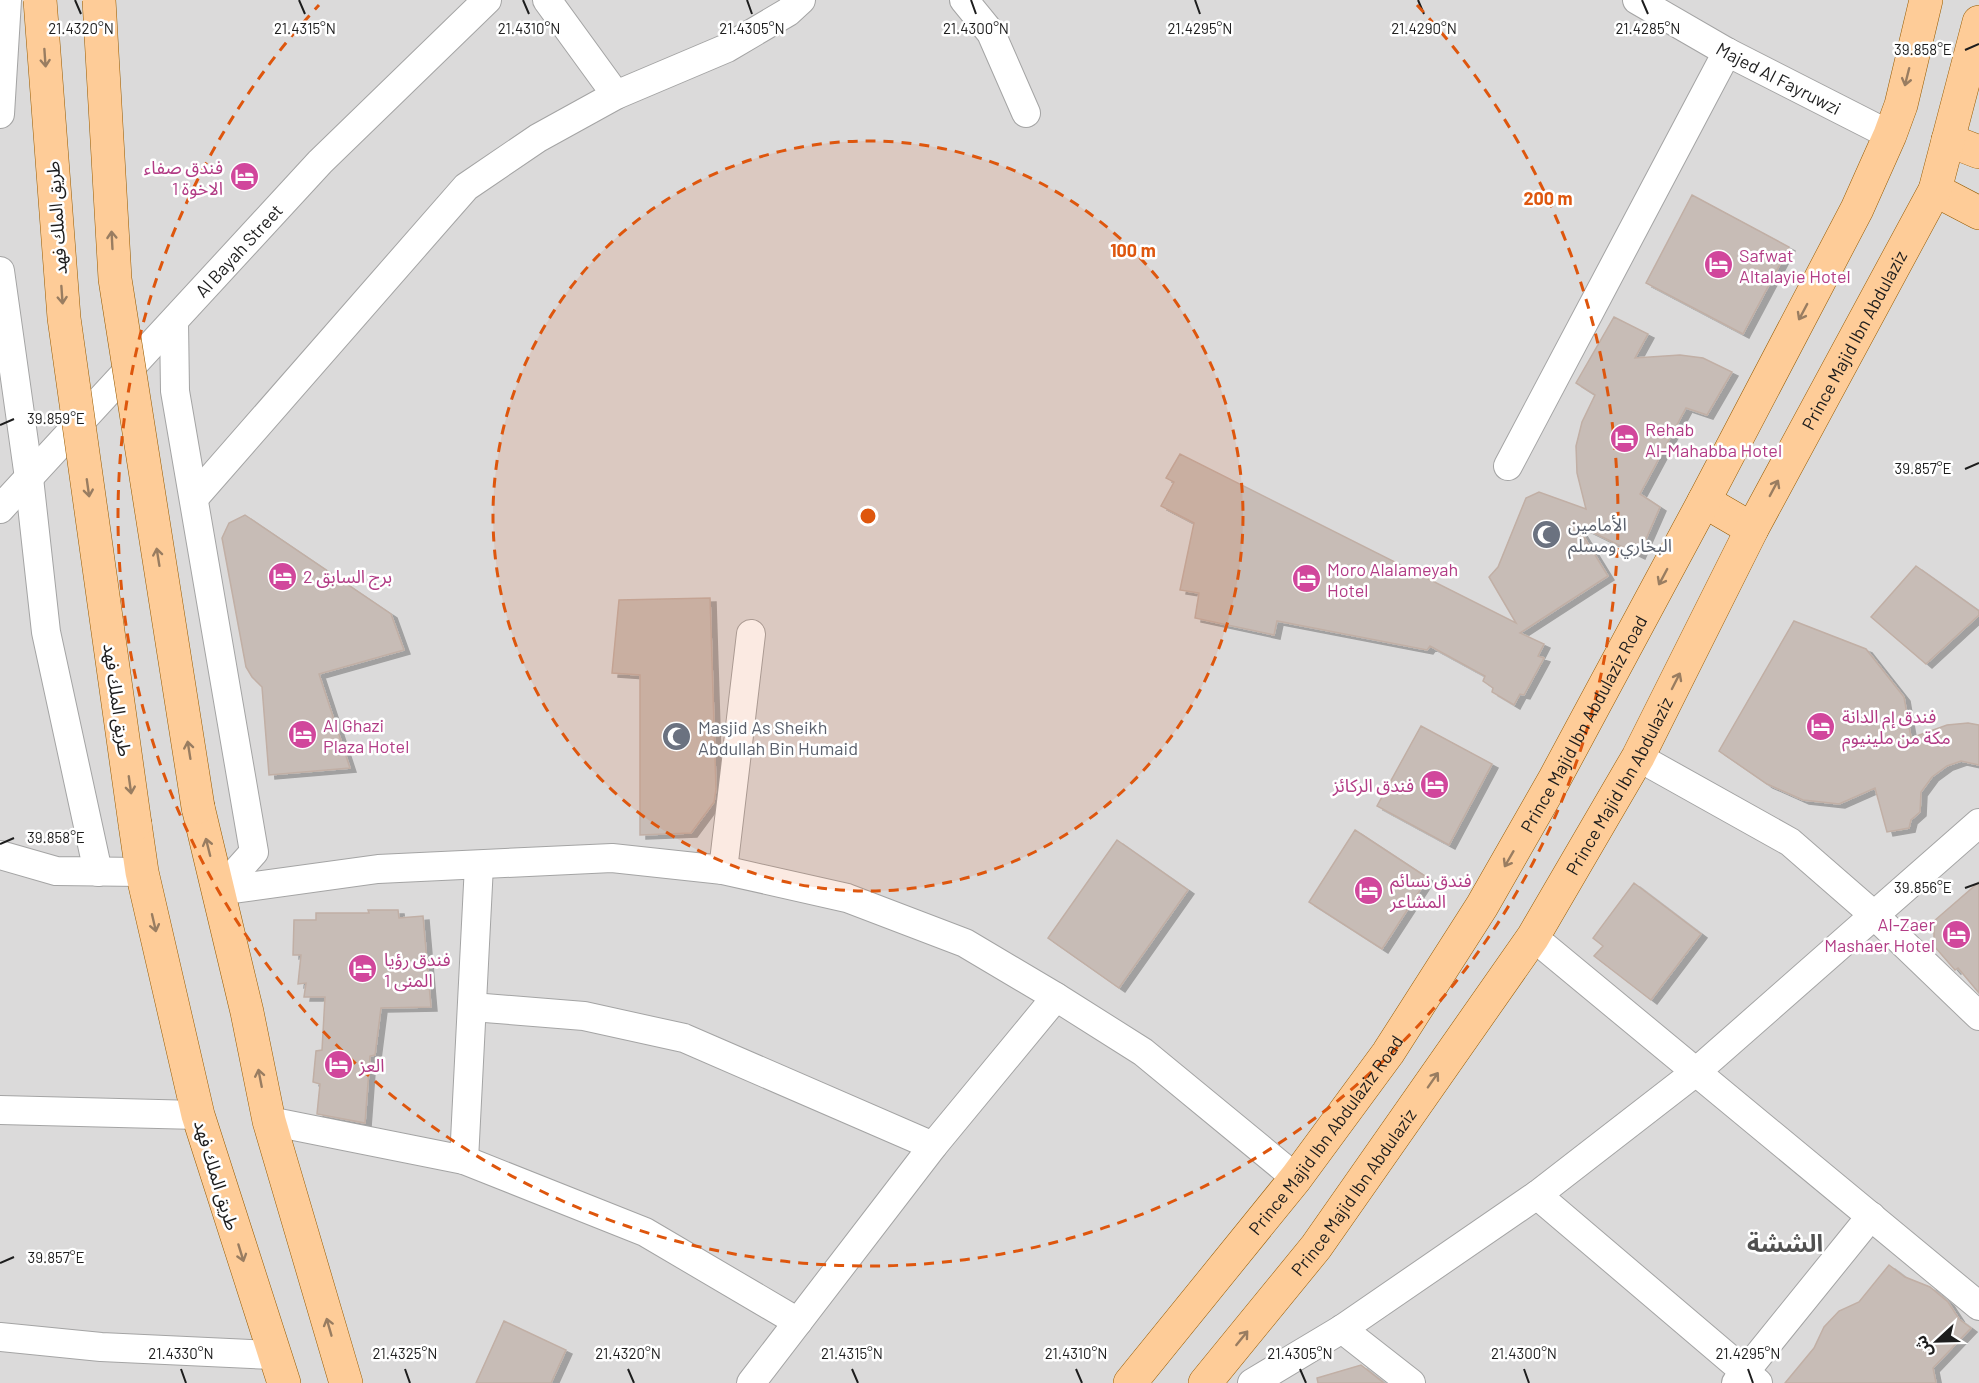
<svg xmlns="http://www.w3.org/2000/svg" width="1979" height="1383" font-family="Barlow,'Noto Sans Arabic',sans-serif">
  <defs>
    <filter id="shadow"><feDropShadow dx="6" dy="4" stdDeviation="0" flood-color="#0004"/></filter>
  </defs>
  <rect width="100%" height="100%" fill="#efeae3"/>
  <path fill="#dbdada" d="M0,0H1979V1383H0Z"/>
  <path fill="#c7bcb6" stroke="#c1afa5" stroke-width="1.5" filter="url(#shadow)" d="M1692,195L1789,247L1743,334L1646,283Z
    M1614,317L1648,334L1635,358L1680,355L1703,358L1732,372L1707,415L1686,408L1640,494L1660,507L1639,555L1576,524L1608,576L1520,633L1544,644L1538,656L1544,658L1524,695L1520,694L1514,705L1492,692L1493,688L1483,681L1485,676L1430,646L1427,650L1277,621L1274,635L1195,618L1199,593L1180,590L1194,523L1161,506L1174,482L1166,478L1180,454L1516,623L1489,577L1498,567L1526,498L1539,492L1586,509L1577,473L1576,446L1582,422L1595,395L1576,383Z
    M245,515L391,614L404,650L319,674L350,768L269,775L262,687L252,677L246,667L222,538L229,523Z
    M1916,566L1979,611V615L1926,664L1871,617Z
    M710,598L716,789L714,802L691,833L640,835V675L612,673L619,600Z
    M1794,621L1866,649L1904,697L1911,738L1947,725L1968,723L1979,725V765L1961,761L1947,766L1932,777L1921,792L1920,812L1911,820L1909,828L1887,832L1875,788L1839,804L1803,800L1767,784L1719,751Z
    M1421,726L1492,764L1449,845L1377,806Z
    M1355,830L1428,878L1382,949L1309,902Z
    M1117,840L1188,890L1119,988L1048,938Z
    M1979,882V993L1958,968L1955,970L1934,946V921Z
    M1634,883L1701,934L1651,1000L1594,956L1603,946L1593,938Z
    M368,910H398L399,918L423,916L431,1007L381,1008L375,1055L370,1056L365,1123L317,1114L320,1084L313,1082L316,1051L322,1050L325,997H304L306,983L298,984L301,955H293L294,920H316V913H369Z
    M1889,1265L1905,1277L1930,1287L1948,1302L1959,1319L1971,1328L1933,1368L1936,1383H1785L1814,1348L1824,1327L1839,1311L1859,1302Z
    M504,1321L566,1350L551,1383H476Z
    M1361,1365L1384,1383H1318L1317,1378Z"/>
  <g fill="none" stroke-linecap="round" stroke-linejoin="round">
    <defs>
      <g id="minor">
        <path d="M547,0L616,95"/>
        <path d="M964,0L991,33L1026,113"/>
        <path id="s1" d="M1637,0L1727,52L1890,135"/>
        <path d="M0,114L7,0"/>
        <path d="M0,271L29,478L46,632L98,872"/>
        <path d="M174,322L175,391L254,852L219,891"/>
        <path d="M1508,466L1727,52"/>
        <path d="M194,498L466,187L538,138L616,95L727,48L788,12L801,0"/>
        <path id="s2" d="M0,509L320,162L487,0"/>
        <path d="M1638,757L1790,842L1875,916L1979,1016"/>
        <path d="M0,855L56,871L142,872"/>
        <path d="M723,870L751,634"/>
        <path d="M219,891L378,869L612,858L723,870L847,898L965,943L1056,997L1143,1052L1296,1178"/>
        <path d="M1533,937L1979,1306"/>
        <path d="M472,1007L584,1016L684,1038L933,1146"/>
        <path d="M0,1110L198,1115"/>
        <path d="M269,1121L464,1160L645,1232L798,1322"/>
        <path d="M464,1160L479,865"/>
        <path d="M1537,1195L1758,1383"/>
        <path d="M1342,1329L1411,1383"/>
        <path d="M0,1337L101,1347L273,1355"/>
        <path d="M751,1383L933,1146L1056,997"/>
        <path d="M1252,1383L1342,1329L1537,1195L1697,1071L1979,823"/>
        <path d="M1736,1383L1871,1216"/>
      </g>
      <g id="major">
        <path d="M1948,140L1979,152"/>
        <path d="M1935,190L1979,213"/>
        <path d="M1704,501L1752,529"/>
        <path d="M198,807L247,1012L269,1121L346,1383"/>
        <path d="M135,824L142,872L198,1115L284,1383"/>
        <path id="s3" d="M1130,1383L1296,1178L1388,1053L1482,906L1554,780L1704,501L1857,209L1890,135L1901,105L1926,0"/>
        <path id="s4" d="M1205,1383L1316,1247L1533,937L1638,757L1752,529L1935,190L1979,22"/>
      </g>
    </defs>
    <use href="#minor" stroke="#a4a4a4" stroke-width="30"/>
    <use href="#major" stroke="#975b00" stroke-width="34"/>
    <use href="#minor" stroke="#fff" stroke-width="28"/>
    <use href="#major" stroke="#fecc98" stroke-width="33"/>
    <defs>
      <path id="major-bridge" d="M40,0L64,318L135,824
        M99,0L115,279L198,807"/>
    </defs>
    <use href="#major-bridge" stroke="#975b00" stroke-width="34" stroke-linecap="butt"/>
    <use href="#major-bridge" stroke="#fecc98" stroke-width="33"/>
  </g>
  <defs><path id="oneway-shaft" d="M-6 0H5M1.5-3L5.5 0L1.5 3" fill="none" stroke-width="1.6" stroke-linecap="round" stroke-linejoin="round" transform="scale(1.5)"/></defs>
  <g stroke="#997d61">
    <use href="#oneway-shaft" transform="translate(45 58) rotate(86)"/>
    <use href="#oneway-shaft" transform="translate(1907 77) rotate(104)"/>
    <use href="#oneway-shaft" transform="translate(112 240) rotate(-93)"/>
    <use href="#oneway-shaft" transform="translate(62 295) rotate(86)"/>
    <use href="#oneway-shaft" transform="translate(1803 312) rotate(118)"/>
    <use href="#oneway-shaft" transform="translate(88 488) rotate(82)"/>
    <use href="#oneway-shaft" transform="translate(1774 488) rotate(-62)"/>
    <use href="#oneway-shaft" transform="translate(158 557) rotate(-99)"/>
    <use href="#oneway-shaft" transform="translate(1663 577) rotate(118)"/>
    <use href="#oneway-shaft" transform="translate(1676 681) rotate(-63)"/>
    <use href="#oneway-shaft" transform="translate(189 750) rotate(-99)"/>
    <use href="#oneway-shaft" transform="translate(130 785) rotate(82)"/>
    <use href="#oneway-shaft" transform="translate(208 847) rotate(-104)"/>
    <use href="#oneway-shaft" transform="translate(1509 859) rotate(120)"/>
    <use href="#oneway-shaft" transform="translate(154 923) rotate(77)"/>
    <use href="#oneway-shaft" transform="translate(260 1078) rotate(-101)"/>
    <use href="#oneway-shaft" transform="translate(1433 1080) rotate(-55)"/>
    <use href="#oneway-shaft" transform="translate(241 1253) rotate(73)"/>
    <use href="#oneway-shaft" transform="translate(329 1327) rotate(-106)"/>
    <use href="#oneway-shaft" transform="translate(1242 1338) rotate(-51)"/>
  </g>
  <path fill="none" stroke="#1d1d1d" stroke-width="2" d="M75,0L81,14M299,0L305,14M523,0L529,14M747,0L752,14M971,0L976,14M1195,0L1200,14M1418,0L1424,14M1642,0L1648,14M1965,50L1979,44M0,425L14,419M1965,469L1979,463M0,844L14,838M1965,888L1979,883M0,1263L14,1257M181,1369L186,1383M405,1369L410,1383M628,1369L634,1383M852,1369L858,1383M1076,1369L1082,1383M1300,1369L1306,1383M1524,1369L1529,1383M1748,1369L1753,1383"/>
  <circle cx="868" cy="516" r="375" fill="#de560d" fill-opacity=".12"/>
  <g fill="none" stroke="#de560d" stroke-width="3" stroke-dasharray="10 8">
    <circle cx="868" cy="516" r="375"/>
    <path d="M1417 5A750 750 0 1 1 319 5"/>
  </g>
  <defs>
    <symbol id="hotel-disc" viewBox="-11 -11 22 22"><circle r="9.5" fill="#d1479c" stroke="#fff"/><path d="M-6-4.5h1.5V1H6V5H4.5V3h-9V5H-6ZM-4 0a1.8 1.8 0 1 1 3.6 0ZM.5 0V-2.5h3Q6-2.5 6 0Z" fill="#fff"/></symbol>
    <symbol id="mosque-disc" viewBox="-11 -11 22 22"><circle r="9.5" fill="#6b7280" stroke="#fff"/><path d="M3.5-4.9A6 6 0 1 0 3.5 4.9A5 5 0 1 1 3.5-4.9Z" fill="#fff"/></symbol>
  </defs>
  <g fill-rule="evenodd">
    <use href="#hotel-disc" x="228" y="160" width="33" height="33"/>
    <use href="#hotel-disc" x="1702" y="248" width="33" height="33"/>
    <use href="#hotel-disc" x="1608" y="422" width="33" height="33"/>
    <use href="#mosque-disc" x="1530" y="518" width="33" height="33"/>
    <use href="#hotel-disc" x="266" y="560" width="33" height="33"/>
    <use href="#hotel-disc" x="1290" y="562" width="33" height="33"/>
    <use href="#hotel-disc" x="1804" y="710" width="33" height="33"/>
    <use href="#hotel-disc" x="286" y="718" width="33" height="33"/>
    <use href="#mosque-disc" x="660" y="720" width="33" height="33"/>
    <use href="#hotel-disc" x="1418" y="768" width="33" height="33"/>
    <use href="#hotel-disc" x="1352" y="874" width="33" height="33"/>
    <use href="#hotel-disc" x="1940" y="918" width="33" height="33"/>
    <use href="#hotel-disc" x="346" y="952" width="33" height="33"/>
    <use href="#hotel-disc" x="322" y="1048" width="33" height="33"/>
  </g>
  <g text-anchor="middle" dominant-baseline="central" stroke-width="5" stroke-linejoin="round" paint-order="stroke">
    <g font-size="18" fill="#1d1d1d" stroke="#fff">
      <text stroke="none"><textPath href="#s1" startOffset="162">Majed Al Fayruwzi</textPath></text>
      <text transform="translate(56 218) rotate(-94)">طريق الملك فهد</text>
      <text stroke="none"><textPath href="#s2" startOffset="352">Al Bayah Street</textPath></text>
      <text stroke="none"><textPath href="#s4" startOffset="1232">Prince Majid Ibn Abdulaziz</textPath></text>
      <text transform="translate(118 700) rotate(82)">طريق الملك فهد</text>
      <text stroke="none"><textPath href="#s3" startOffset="802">Prince Majid Ibn Abdulaziz Road</textPath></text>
      <text stroke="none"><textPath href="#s4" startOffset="728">Prince Majid Ibn Abdulaziz</textPath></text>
      <text stroke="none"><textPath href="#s3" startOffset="316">Prince Majid Ibn Abdulaziz Road</textPath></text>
      <text transform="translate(217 1175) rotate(73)">طريق الملك فهد</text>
      <text stroke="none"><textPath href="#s4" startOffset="242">Prince Majid Ibn Abdulaziz</textPath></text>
    </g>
    <g font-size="18" fill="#b23c85" stroke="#fff" text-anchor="start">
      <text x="223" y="167" text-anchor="end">فندق صفاء<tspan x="223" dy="21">الاخوة 1</tspan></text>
      <text x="1739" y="255">Safwat<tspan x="1739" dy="21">Altalayie Hotel</tspan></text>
      <text x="1645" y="429">Rehab<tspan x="1645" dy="21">Al-Mahabba Hotel</tspan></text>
      <text x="1327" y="569">Moro Alalameyah<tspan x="1327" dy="21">Hotel</tspan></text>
      <text x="303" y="576">برج السابق 2</text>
      <text x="1842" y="716">فندق إم الدانة<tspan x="1842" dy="21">مكة من ملينيوم</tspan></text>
      <text x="323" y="725">Al Ghazi<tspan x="323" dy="21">Plaza Hotel</tspan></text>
      <text x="1414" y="785" text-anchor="end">فندق الركائز</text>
      <text x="1390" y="880">فندق نسائم<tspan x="1390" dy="21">المشاعر</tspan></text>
      <text x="1935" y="924" text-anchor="end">Al-Zaer<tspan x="1935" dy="21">Mashaer Hotel</tspan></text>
      <text x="384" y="959">فندق رؤيا<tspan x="384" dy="21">المنى 1</tspan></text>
      <text x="359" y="1065">العز</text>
    </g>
    <g font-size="18" fill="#5b616d" stroke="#fff" text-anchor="start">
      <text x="1568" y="524">الأمامين<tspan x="1568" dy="21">البخاري ومسلم</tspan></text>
      <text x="698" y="727">Masjid As Sheikh<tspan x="698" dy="21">Abdullah Bin Humaid</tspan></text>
    </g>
    <g font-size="24" font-weight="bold" fill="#505050" stroke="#fff">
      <text x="1785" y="1242">الششة</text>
    </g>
  </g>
  <g font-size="15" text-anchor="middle" fill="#1d1d1d" stroke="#fff" stroke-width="5" stroke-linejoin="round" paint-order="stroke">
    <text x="81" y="34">21.4320°N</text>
    <text x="305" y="34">21.4315°N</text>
    <text x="529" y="34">21.4310°N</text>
    <text x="752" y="34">21.4305°N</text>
    <text x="976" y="34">21.4300°N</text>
    <text x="1200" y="34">21.4295°N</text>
    <text x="1424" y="34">21.4290°N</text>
    <text x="1648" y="34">21.4285°N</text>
    <text x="1923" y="55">39.858°E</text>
    <text x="56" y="424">39.859°E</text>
    <text x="1923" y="474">39.857°E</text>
    <text x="56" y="843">39.858°E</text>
    <text x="1923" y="893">39.856°E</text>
    <text x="56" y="1263">39.857°E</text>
    <text x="181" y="1359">21.4330°N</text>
    <text x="405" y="1359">21.4325°N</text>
    <text x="628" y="1359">21.4320°N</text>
    <text x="852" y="1359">21.4315°N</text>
    <text x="1076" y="1359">21.4310°N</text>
    <text x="1300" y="1359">21.4305°N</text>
    <text x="1524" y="1359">21.4300°N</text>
    <text x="1748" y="1359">21.4295°N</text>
  </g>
  <circle cx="868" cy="516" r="9" fill="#de560d" stroke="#fff" stroke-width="3"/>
  <g font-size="18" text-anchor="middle" font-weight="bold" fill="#de560d" stroke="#fff" stroke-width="5" stroke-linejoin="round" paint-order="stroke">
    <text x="1548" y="205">200 m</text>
    <text x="1133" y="257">100 m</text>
  </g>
  <g transform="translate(1937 1341) rotate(248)" stroke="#ffffff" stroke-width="4.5" paint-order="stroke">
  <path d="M0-4.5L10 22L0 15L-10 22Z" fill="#1d1d1d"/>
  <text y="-9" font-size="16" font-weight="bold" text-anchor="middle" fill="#1d1d1d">ش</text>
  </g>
</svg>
